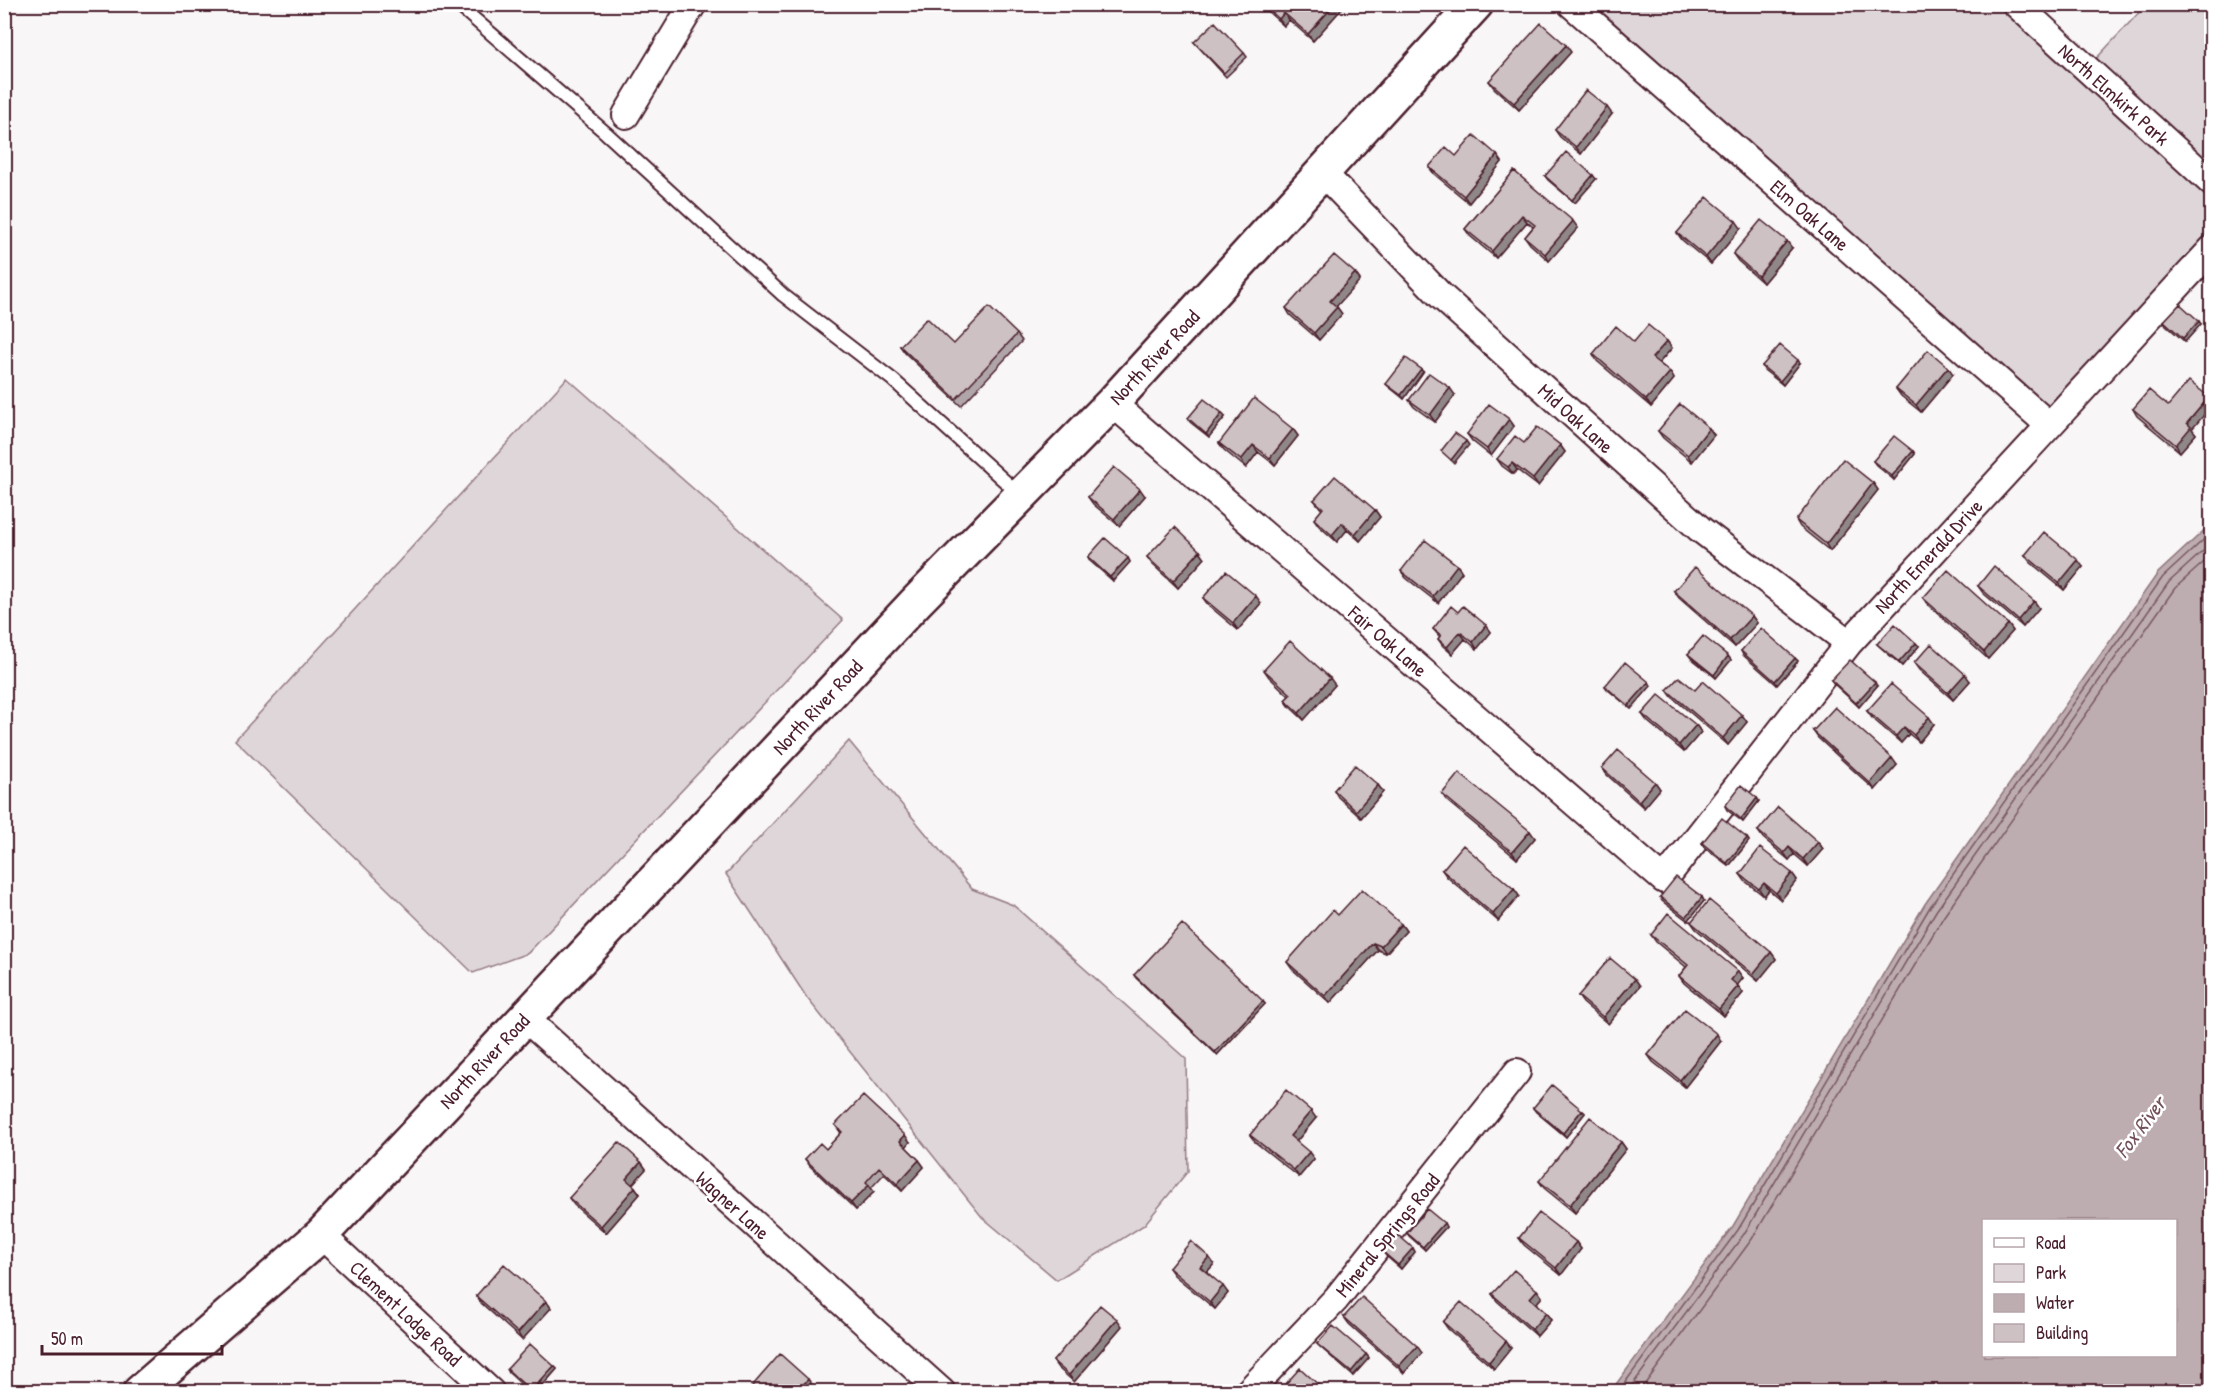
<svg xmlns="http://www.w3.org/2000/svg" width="2216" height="1396" font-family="'Patrick Hand',sans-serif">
  <rect width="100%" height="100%" fill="#f8f6f7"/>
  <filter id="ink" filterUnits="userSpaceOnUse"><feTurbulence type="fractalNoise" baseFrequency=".0167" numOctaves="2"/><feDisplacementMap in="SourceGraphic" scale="12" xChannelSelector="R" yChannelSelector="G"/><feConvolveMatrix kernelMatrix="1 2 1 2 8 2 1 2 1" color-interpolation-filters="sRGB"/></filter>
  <g filter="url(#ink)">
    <path fill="#ded6d9" stroke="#947a82" stroke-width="1.5" d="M1594,5H1997L2080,76L2146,5H2211V232L2049,407Z
      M567,378L843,620L528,953L473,973L235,740Z
      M849,741L972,889L1013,905L1186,1059L1188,1171L1144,1225L1057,1280L982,1217L807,998L726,874Z"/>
    <path fill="#bdadb0" stroke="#8f747b" stroke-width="1.5" fill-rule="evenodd" d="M2211,524V1391H1611L1733,1226L1925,904L2158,573ZM1984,1220H2176V1356H1984Z"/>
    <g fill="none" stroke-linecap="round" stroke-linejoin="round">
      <path stroke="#785860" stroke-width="1.5" d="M1618,1392L1738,1230L1930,907L2163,577L2212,532
        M1627,1392L1744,1234L1936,911L2169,582L2212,543
        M1639,1392L1752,1239L1944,916L2175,588L2212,555"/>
      <defs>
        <path id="lane" d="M457,4L606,133L783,295L893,380L1019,494"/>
        <path id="street" d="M1571,4L2049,425
          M2016,4L2212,183
          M626,115L693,4
          M1322,172L1441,296L1700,529L1849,643
          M1112,403L1664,880L1849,643L2212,249
          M525,1018L942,1392
          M321,1235L491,1392
          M1248,1392L1336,1299L1517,1072"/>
        <path id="secondary" d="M140,1392L321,1235L916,602L1112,403L1476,4"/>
      </defs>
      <use href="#lane" stroke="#4a1f2b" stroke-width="16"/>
      <use href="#street" stroke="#4a1f2b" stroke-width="30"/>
      <use href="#secondary" stroke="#4a1f2b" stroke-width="38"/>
      <use href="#lane" stroke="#fff" stroke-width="12"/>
      <use href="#street" stroke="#fff" stroke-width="26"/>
      <use href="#secondary" stroke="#fff" stroke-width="33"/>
    </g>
    <path fill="#b0a6a9" stroke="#4a1f2b" stroke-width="1.5" d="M1263,4H1346L1313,41L1289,20L1284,26L1266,10Z
      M1194,42L1244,53L1247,57L1226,77Z
      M1571,52L1519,110L1494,88L1489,81Z
      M1612,114L1581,154L1560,137L1555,130Z
      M1497,155L1502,162L1469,203L1434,174L1429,167L1456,156Z
      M1514,171L1578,228L1549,261L1530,244L1525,237L1533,227L1527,222L1496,258L1470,236L1465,229Z
      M1545,176L1596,179L1575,203L1548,180Z
      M1741,228L1711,264L1682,240L1677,233Z
      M1792,248L1763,283L1738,261L1733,254Z
      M1355,273L1360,280L1336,306L1342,314L1319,340L1290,315L1286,308Z
      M2164,321L2201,324L2185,342L2166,325Z
      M1017,334L1022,341L961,406L905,353L900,346L954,344Z
      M1667,341L1672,348L1659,363L1670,372L1674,379L1651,407L1597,361L1593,354L1634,342Z
      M1800,363L1783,385L1764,370L1762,366Z
      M1423,372L1404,399L1389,387L1386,384Z
      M1953,374L1921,412L1901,396L1896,389Z
      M1455,395L1435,422L1414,407L1409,400Z
      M2133,409L2192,429L2196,434L2180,452L2137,416Z
      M1225,417L1209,437L1190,422L1188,418Z
      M1509,419L1514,426L1491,456L1472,441L1467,434Z
      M1293,429L1298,436L1275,465L1258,452L1246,468L1224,450L1219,443Z
      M1658,431L1714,435L1692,462L1663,438Z
      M1524,443L1560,445L1565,452L1538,486L1517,470L1513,474L1502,466L1497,459Z
      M1913,451L1915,454L1894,480L1876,465L1873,461Z
      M1873,483L1878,490L1830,551L1800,527L1796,520Z
      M1145,496L1119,526L1093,504L1088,497Z
      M1314,500L1375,510L1380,517L1360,541L1347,530L1337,542L1319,526L1314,519L1322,510Z
      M1200,551L1205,558L1178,588L1152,564L1147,557Z
      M2025,555L2083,567L2064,590L2030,562Z
      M1088,557L1128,558L1130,562L1113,581L1090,561Z
      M1457,565L1462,572L1438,603L1406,578L1401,571Z
      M1978,586L2034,601L2039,608L2023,627L1983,593Z
      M1674,591L1752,616L1757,623L1735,647L1679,598Z
      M1203,598L1261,603L1238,630L1208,605Z
      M1923,598L2008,624L2013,631L1988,659L1928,605Z
      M1458,612L1486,625L1491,632L1477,649L1465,639L1452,654L1443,646L1438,639L1440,637L1433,629Z
      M1877,644L1919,646L1902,666L1880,647Z
      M1741,651L1795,658L1798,661L1777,685L1743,655Z
      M1688,654L1728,656L1731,660L1716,678L1691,658Z
      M1914,663L1970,681L1953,700L1919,670Z
      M1264,670L1335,685L1304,720L1290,707L1285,700L1289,696L1269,677Z
      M1831,680L1877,686L1859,707L1834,684Z
      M1649,682L1651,686L1631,709L1607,689L1605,686Z
      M1667,690L1742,715L1747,722L1728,745L1672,697Z
      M1867,711L1934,724L1919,742L1909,734L1901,743L1872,718Z
      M1642,714L1696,725L1701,732L1684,752L1647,721Z
      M1813,731L1897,765L1875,790L1818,738Z
      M1602,768L1655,782L1660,789L1644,808L1607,775Z
      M1378,785L1383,792L1361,818L1338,797L1334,790Z
      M1442,794L1535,838L1517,859L1447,801Z
      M1757,798L1759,801L1743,822L1727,810L1725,806Z
      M1758,831L1818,842L1823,849L1808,866L1794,854L1789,860L1763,838Z
      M1747,838L1749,841L1729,866L1704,847L1702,843Z
      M1442,870L1514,889L1519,896L1498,921L1447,877Z
      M1792,873L1797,880L1781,900L1769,890L1764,896L1745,881L1740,874Z
      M1660,897H1702L1704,901L1688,921L1662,901Z
      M1338,915L1401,924L1406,931L1386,953L1378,950L1330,1003L1292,969L1287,962Z
      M1691,922L1771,952L1776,959L1758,981L1696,929Z
      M1651,935L1743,978L1737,985L1743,993L1724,1016L1684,983L1679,976L1686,967L1656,942Z
      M1134,975L1265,1004L1217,1055L1136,978Z
      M1635,979L1640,986L1608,1024L1583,1003L1578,996Z
      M1721,1041L1685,1087L1653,1062L1648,1055Z
      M1533,1108L1582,1110L1585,1113L1566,1137L1536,1112Z
      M1316,1118L1296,1142L1314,1159L1299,1177L1255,1142L1250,1135Z
      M835,1125L910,1142L906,1147L919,1160L924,1167L902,1191L884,1174L871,1188L874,1192L856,1210L810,1166L805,1159L826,1149L841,1133Z
      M1621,1142L1626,1149L1575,1213L1544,1188L1539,1181Z
      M641,1162L646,1169L632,1184L635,1187L640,1194L606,1233L574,1205L569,1198Z
      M1444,1223L1446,1227L1425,1250L1409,1236L1407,1233Z
      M1519,1238L1576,1242L1581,1249L1561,1275L1524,1245Z
      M1413,1248L1415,1252L1401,1269L1386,1256L1383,1252Z
      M1214,1264L1207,1272L1228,1293L1215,1309L1174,1275L1169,1268Z
      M1537,1290L1542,1297L1536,1304L1546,1313L1551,1320L1537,1336L1497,1301L1492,1294Z
      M476,1296L546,1301L551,1308L522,1340L481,1303Z
      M1344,1317L1422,1353L1404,1373L1349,1324Z
      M1443,1322L1511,1348L1494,1369L1448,1329Z
      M1122,1326L1074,1382L1058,1368L1053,1361Z
      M1317,1344L1366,1354L1369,1358L1353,1376L1320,1347Z
      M554,1366L557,1369L537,1392H530L509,1373L507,1369Z"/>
    <path fill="#908789" stroke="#4a1f2b" stroke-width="1.5" d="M1335,4H1346L1313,41L1308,34Z
      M2120,4H2128L2123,10Z
      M1284,13L1289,20L1284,26L1279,19Z
      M1566,45L1571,52L1519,110L1514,103Z
      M1607,107L1612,114L1581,154L1576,147Z
      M1497,155L1502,162L1469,203L1464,196Z
      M1593,175L1596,179L1575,203L1572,200Z
      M1522,215L1527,222L1496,258L1492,251Z
      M1573,221L1578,228L1549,261L1545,254Z
      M1736,221L1741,228L1711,264L1706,257Z
      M1787,241L1792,248L1763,283L1758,276Z
      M1355,273L1360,280L1335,308L1330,301Z
      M1337,307L1342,314L1319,340L1314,333Z
      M2199,321L2201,324L2185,342L2183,338Z
      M1667,341L1672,348L1657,365L1652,358Z
      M1798,360L1800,363L1783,385L1780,381Z
      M1948,367L1953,374L1921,412L1916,405Z
      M1421,369L1423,372L1404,399L1401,395Z
      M1670,372L1674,379L1651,407L1646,400Z
      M1450,388L1455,395L1435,422L1430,415Z
      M2209,397L2211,401V407L2192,429L2196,434L2180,452L2176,445L2187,423Z
      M1222,413L1225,417L1209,437L1206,434Z
      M1509,419L1514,426L1491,456L1487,449Z
      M1709,428L1714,435L1692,462L1688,455Z
      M1293,429L1298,436L1275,465L1270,458Z
      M1466,441L1469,445L1454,463L1451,460Z
      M1253,445L1258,452L1246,468L1241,460Z
      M1560,445L1565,452L1538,486L1533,479Z
      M1913,451L1915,454L1894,480L1892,476Z
      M1512,463L1517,470L1513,474L1508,467Z
      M1873,483L1878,490L1830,551L1826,544Z
      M1140,489L1145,496L1119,526L1114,519Z
      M1375,510L1380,517L1360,541L1355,534Z
      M1342,523L1347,530L1337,542L1332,535Z
      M1200,551L1205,558L1178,588L1173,581Z
      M1128,558L1130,562L1113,581L1110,577Z
      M2078,560L2083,567L2064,590L2059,583Z
      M1457,565L1462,572L1438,603L1433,596Z
      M1256,596L1261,603L1238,630L1233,623Z
      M2034,601L2039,608L2023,627L2018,620Z
      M1752,616L1757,623L1735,647L1730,640Z
      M2008,624L2013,631L1988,659L1984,652Z
      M1486,625L1491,632L1477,649L1473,642Z
      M1460,632L1465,639L1452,654L1447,647Z
      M1916,643L1919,646L1902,666L1899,662Z
      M1728,656L1731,660L1716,678L1714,675Z
      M1795,658L1798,661L1777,685L1775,681Z
      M1965,674L1970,681L1953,700L1948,693Z
      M1330,678L1335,685L1304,720L1299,713Z
      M1649,682L1651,686L1631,709L1628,706Z
      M1875,682L1877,686L1859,707L1856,703Z
      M1742,715L1747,722L1728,745L1723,738Z
      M1929,717L1934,724L1919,742L1914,735Z
      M1696,725L1701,732L1684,752L1679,745Z
      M1904,727L1909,734L1901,743L1896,736Z
      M1892,758L1897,765L1875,790L1870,783Z
      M1655,782L1660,789L1644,808L1639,801Z
      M1378,785L1383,792L1361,818L1356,811Z
      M1757,798L1759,801L1743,822L1741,819Z
      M1530,831L1535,838L1517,859L1512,852Z
      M1747,838L1749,841L1729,866L1727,863Z
      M1818,842L1823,849L1808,866L1803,859Z
      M1789,847L1794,854L1789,860L1784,853Z
      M1792,873L1797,880L1781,900L1776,893Z
      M1764,883L1769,890L1764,896L1759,889Z
      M1514,889L1519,896L1498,921L1493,914Z
      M1702,897L1704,901L1688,921L1686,917Z
      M1401,924L1406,931L1386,953L1381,946Z
      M1373,943L1378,950L1330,1003L1325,996Z
      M1771,952L1776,959L1758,981L1753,974Z
      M1738,971L1743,978L1736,987L1731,980Z
      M1635,979L1640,986L1608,1024L1603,1017Z
      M1738,986L1743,993L1724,1016L1719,1009Z
      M1263,1001L1265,1004L1217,1055L1215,1052Z
      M1717,1034L1721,1041L1685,1087L1680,1080Z
      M1582,1110L1585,1113L1566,1137L1563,1133Z
      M1311,1111L1316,1118L1295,1143L1290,1136Z
      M905,1135L910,1142L905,1148L900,1141Z
      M1621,1142L1626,1149L1575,1213L1570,1205Z
      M1309,1152L1314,1159L1299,1177L1294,1170Z
      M919,1160L924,1167L902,1191L897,1184Z
      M641,1162L646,1169L631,1186L626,1179Z
      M869,1185L874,1192L856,1210L851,1203Z
      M635,1187L640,1194L606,1233L601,1226Z
      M1444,1223L1446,1227L1425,1250L1423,1247Z
      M1576,1242L1581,1249L1561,1275L1556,1268Z
      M1413,1248L1415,1252L1401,1269L1398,1265Z
      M1209,1257L1214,1264L1205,1274L1200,1267Z
      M1223,1286L1228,1293L1215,1309L1210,1302Z
      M1537,1290L1542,1297L1535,1305L1530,1298Z
      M546,1301L551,1308L522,1340L518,1333Z
      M1546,1313L1551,1320L1537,1336L1532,1329Z
      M1117,1319L1122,1326L1074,1382L1069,1375Z
      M1506,1341L1511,1348L1494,1369L1489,1362Z
      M1417,1346L1422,1353L1404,1373L1399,1366Z
      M1366,1354L1369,1358L1353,1376L1351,1372Z
      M554,1366L557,1369L537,1392H532Z
      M808,1379L813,1386L808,1392H797Z
      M1321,1387L1324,1390L1323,1392H1317Z"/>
    <path fill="#cdc1c4" stroke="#4a1f2b" stroke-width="1.5" d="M1263,4H1335L1308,34L1284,13L1279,19Z
      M1215,22L1244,53L1224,73L1194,42Z
      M1541,23L1566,45L1514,103L1489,81Z
      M1586,90L1607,107L1576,147L1555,130Z
      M1474,135L1497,155L1464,196L1429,167L1446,147L1456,156Z
      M1566,152L1593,175L1572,200L1545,176Z
      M1514,171L1573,221L1545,254L1525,237L1535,225L1522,215L1492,251L1465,229Z
      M1707,197L1736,221L1706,257L1677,233Z
      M1761,220L1787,241L1758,276L1733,254Z
      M1334,255L1355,273L1330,301L1337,307L1314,333L1286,308Z
      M2180,304L2199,321L2183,338L2164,321Z
      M989,307L1017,334L956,399L900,346L927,318L954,344Z
      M1648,325L1667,341L1652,358L1670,372L1646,400L1593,354L1616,326L1634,342Z
      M1780,345L1798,360L1780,381L1762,366Z
      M1928,350L1948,367L1916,405L1896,389Z
      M1406,358L1421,369L1401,395L1386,384Z
      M1429,373L1450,388L1430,415L1409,400Z
      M2189,381L2209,397L2187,423L2191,427L2176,445L2133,409L2149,390L2168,406Z
      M1254,398L1293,429L1270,458L1253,445L1241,460L1219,443Z
      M1204,399L1222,413L1206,434L1188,418Z
      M1489,404L1509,419L1487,449L1467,434Z
      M1680,404L1709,428L1688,455L1658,431Z
      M1537,427L1560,445L1533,479L1512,463L1508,467L1497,459L1515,436L1524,443Z
      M1455,433L1466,441L1451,460L1441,451Z
      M1894,436L1913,451L1892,476L1873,461Z
      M1843,459L1873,483L1826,544L1796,520Z
      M1114,467L1140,489L1114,519L1088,497Z
      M1335,476L1375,510L1355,534L1342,523L1332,535L1314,519L1323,508L1314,500Z
      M1175,527L1200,551L1173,581L1147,557Z
      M2044,532L2078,560L2059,583L2025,555Z
      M1105,538L1128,558L1110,577L1088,557Z
      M1425,540L1457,565L1433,596L1401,571Z
      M1994,566L2034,601L2018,620L1978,586Z
      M1695,567L1752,616L1730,640L1674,591Z
      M1948,570L2008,624L1984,652L1923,598Z
      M1226,571L1256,596L1233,623L1203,598Z
      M1451,606L1458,612L1463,606L1486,625L1473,642L1460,632L1447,647L1438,639L1441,635L1433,629Z
      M1895,624L1916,643L1899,662L1877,644Z
      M1761,628L1795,658L1775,681L1741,651Z
      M1703,636L1728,656L1714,675L1688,654Z
      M1290,641L1330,678L1299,713L1285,700L1291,694L1264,670Z
      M1931,644L1965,674L1948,693L1914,663Z
      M1850,660L1875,682L1856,703L1831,680Z
      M1625,662L1649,682L1628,706L1605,686Z
      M1679,677L1695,690L1703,681L1742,715L1723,738L1667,690Z
      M1891,684L1929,717L1914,735L1904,727L1896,736L1867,711Z
      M1659,695L1696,725L1679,745L1642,714Z
      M1835,707L1892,758L1870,783L1813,731Z
      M1618,750L1655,782L1639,801L1602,768Z
      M1355,765L1378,785L1356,811L1334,790Z
      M1459,773L1530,831L1512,852L1442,794Z
      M1741,785L1757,798L1741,819L1725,806Z
      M1778,807L1818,842L1803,859L1789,847L1784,853L1758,831Z
      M1722,818L1747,838L1727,863L1702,843Z
      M1463,845L1514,889L1493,914L1442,870Z
      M1760,848L1792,873L1776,893L1764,883L1759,889L1740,874Z
      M1676,877L1702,897L1686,917L1660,897Z
      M1362,889L1401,924L1381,946L1373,943L1325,996L1287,962L1333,910L1338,915Z
      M1709,900L1771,952L1753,974L1691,922Z
      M1668,913L1738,971L1731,980L1738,986L1719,1009L1679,976L1688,965L1651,935Z
      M1182,924L1263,1001L1215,1052L1134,975Z
      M1610,958L1635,979L1603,1017L1578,996Z
      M1685,1009L1717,1034L1680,1080L1648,1055Z
      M1552,1085L1582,1110L1563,1133L1533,1108Z
      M1286,1090L1311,1111L1290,1136L1309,1152L1294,1170L1250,1135Z
      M863,1096L905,1135L900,1141L919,1160L897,1184L879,1167L866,1182L869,1185L851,1203L805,1159L820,1143L826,1149L842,1132L835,1125Z
      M1590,1117L1621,1142L1570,1205L1539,1181Z
      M619,1142L641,1162L626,1179L635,1187L601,1226L569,1198Z
      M1427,1209L1444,1223L1423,1247L1407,1233Z
      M1539,1213L1576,1242L1556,1268L1519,1238Z
      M1398,1235L1413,1248L1398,1265L1383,1252Z
      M1191,1241L1209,1257L1200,1267L1223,1286L1210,1302L1169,1268Z
      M504,1264L546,1301L518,1333L476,1296Z
      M1514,1270L1537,1290L1530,1298L1546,1313L1532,1329L1492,1294Z
      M1362,1297L1417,1346L1399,1366L1344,1317Z
      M1461,1302L1506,1341L1489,1362L1443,1322Z
      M1100,1305L1117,1319L1069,1375L1053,1361Z
      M1333,1326L1366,1354L1351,1372L1317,1344Z
      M530,1344L554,1366L531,1391L507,1369Z
      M780,1354L808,1379L797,1392H747Z
      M1300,1368L1321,1387L1317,1392H1289L1283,1387Z
      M1394,1387L1399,1392H1390Z"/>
  </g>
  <g text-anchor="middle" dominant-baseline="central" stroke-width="5" stroke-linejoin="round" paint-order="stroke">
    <g font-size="20" fill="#4a1f2b" stroke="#fff">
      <text transform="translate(2114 94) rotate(42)">North Elmkirk Park</text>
      <text transform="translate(1810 215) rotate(41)">Elm Oak Lane</text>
      <text transform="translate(1154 357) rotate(-47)">North River Road</text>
      <text transform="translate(1576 418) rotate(42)">Mid Oak Lane</text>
      <text transform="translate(1928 556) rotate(-47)">North Emerald Drive</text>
      <text transform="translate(1388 641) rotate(41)">Fair Oak Lane</text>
      <text transform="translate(817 707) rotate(-47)">North River Road</text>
      <text transform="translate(484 1061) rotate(-47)">North River Road</text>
      <text transform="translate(733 1205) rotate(42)">Wagner Lane</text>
      <text transform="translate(1387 1235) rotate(-51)">Mineral Springs Road</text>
      <text transform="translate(406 1313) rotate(43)">Clement Lodge Road</text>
    </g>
    <g font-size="21" font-style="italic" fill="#72515a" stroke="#fff">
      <text transform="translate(2140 1127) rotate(-53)">Fox River</text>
    </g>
  </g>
  <rect width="2216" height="1396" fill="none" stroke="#fff" stroke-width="24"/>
  <rect x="12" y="12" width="2192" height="1372" fill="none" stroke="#4a1f2b" stroke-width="2" filter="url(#ink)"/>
  <rect x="1982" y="1219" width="195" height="138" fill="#ffffff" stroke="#b7a5aa" stroke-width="1.5"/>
  <rect x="1994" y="1238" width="30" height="9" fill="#ffffff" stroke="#b7a5aa" stroke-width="1.5"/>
  <text x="2036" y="1249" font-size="18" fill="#4a1f2b">Road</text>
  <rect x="1994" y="1264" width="30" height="18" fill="#ded6d9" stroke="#b7a5aa" stroke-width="1.5"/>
  <text x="2036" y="1279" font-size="18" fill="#4a1f2b">Park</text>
  <rect x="1994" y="1294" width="30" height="18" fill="#bdadb0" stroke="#b7a5aa" stroke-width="1.5"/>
  <text x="2036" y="1309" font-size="18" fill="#4a1f2b">Water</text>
  <rect x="1994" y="1324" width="30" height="18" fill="#cdc1c4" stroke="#b7a5aa" stroke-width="1.5"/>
  <text x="2036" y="1339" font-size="18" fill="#4a1f2b">Building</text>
  <path d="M42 1345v9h180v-9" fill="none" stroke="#4a1f2b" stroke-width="3"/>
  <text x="51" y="1345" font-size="18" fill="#4a1f2b" stroke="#ffffff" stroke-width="4.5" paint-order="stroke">50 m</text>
</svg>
